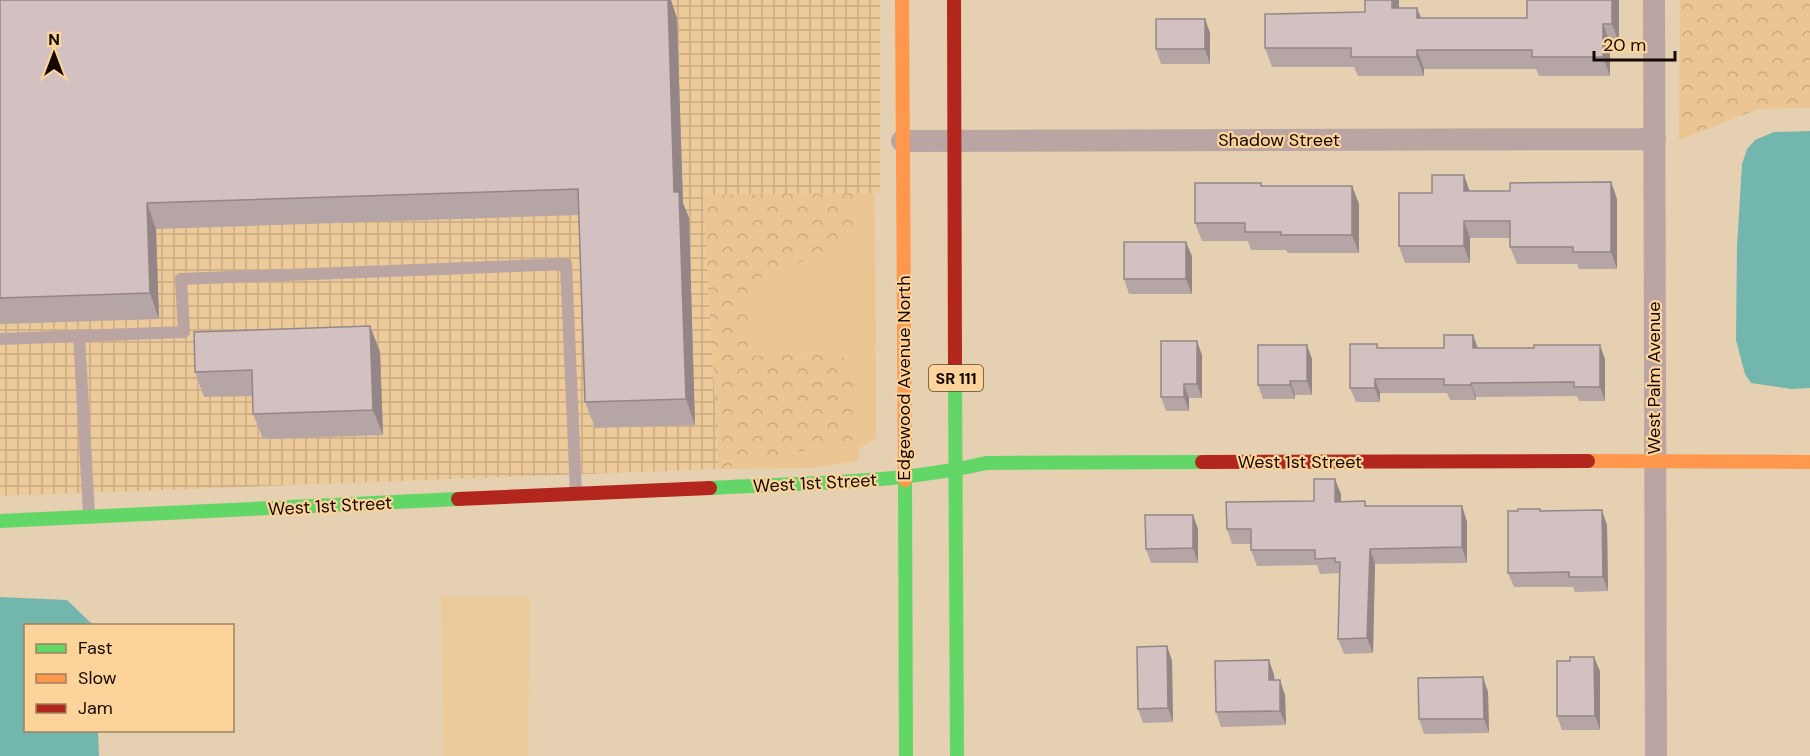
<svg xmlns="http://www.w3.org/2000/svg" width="1810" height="756" font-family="'DM Sans',sans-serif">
  <defs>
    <pattern id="industrial-grid" width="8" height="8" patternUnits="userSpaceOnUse" patternTransform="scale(1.5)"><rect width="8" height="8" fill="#edca9a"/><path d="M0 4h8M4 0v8" fill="none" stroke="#caac83"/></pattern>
    <pattern id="forest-crowns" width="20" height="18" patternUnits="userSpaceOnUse" patternTransform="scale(1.5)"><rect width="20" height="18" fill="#ebc692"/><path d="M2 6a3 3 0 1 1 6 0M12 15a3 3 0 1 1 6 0" fill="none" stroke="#c9a97c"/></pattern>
  </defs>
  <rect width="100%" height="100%" fill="#e5d0b1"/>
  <path fill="#edca9a" d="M441,597H530L528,756H444Z"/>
  <path fill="url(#industrial-grid)" d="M0,0H880V193L703,195L719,469L0,496Z"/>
  <path fill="#ebc692" d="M860,193H875L876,438L860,448L858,461L814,468L719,469L854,440L837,350L755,356L748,282L853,241Z"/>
  <path fill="url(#forest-crowns)" d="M1680,0H1810V108L1758,109L1679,140Z
    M860,193L853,241L748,283L755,356L838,350L855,373L854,440L719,469L703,195Z"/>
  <path fill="#73b6ad" d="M1810,131V388L1791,389L1751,383L1745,374L1736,340L1737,247L1742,164L1747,149L1755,140L1774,132Z
    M0,597L67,600L93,625L26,626V730L98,731L99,756H0Z"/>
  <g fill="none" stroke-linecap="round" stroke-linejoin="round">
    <path stroke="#bba5a2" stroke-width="12" d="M79,336L89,514
      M0,339L184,332L181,279L566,264L576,493"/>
    <path stroke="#bba5a2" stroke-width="22" d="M1654,0L1656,756
      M902,141L1655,139"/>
    <path stroke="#63d668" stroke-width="14" d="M955,372L957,756
      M905,480L906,756
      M710,488C802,483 896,484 986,463L1202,462
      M0,521L458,499"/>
    <path stroke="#ff974d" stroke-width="14" d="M902,0L905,480
      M1588,461L1810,462"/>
    <path stroke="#b3261e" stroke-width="14" d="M954,0L955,372
      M1202,462L1588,461
      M458,499L710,488"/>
  </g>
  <path fill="#b5a5a5" d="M0,0L677,18L683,203L689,218L695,425L595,428L585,402L579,215L156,229L159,319L0,324Z
    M1399,0V8H1417L1421,18H1527L1619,0V43H1610V76H1539L1536,69H1424V76H1358L1354,67H1272L1265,48Z
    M1205,19L1210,33V64H1161L1156,49Z
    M1464,175L1469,191H1510L1611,182L1617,199V269H1579L1577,264H1517L1510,247V238H1470V263H1405L1399,246L1432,193Z
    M1261,183L1262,186H1352L1359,204V253H1288L1286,250H1251L1248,241H1202L1195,223Z
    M1192,256V294H1129L1124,279Z
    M370,326L380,352L383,435L263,439L253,414V396L204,397L195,372Z
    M1473,335L1478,348L1605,359V401H1579L1577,396L1476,397V400H1450L1447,393H1380V402H1356L1350,388L1377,344L1378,348H1444Z
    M1202,355V398H1189V411H1166L1161,397Z
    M1312,359V395H1295V399H1263L1258,385Z
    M1341,494V502L1365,501L1366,506H1462L1467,522V563L1375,564L1373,653L1344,654L1338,639L1340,573L1320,574L1317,565L1257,566L1251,550V544H1232L1227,529L1314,501Z
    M1540,509L1541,511L1607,525L1608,591L1575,592L1573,587H1514L1508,573L1518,511Z
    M1193,515L1198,529V563H1151L1146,549Z
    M1167,646L1172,661L1173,722L1143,723L1138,709Z
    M1269,660L1274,675V680L1285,695L1286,725L1221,727L1216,712Z
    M1570,661L1600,671V730H1562L1557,716Z
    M1488,692L1489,733L1424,734L1419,719Z"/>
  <path fill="#948686" d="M668,0H671L677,18L683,203L689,218L695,425L686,399L674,192Z
    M1392,0H1399V26L1392,8Z
    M1612,0H1619V43L1612,24Z
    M1417,8L1424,26L1417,18Z
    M1205,19L1210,33V64L1205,49Z
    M1603,24L1610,43V76L1603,57Z
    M1417,50L1424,69V76L1417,57Z
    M1464,175L1470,192L1464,191Z
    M1611,182L1617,199V269L1611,252Z
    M1352,186L1359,204V253L1352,235Z
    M147,203L156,229L159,319L150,293Z
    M1464,221L1470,238V263L1464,246Z
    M1186,242L1192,256V294L1186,279Z
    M370,326L380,352L383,435L373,410Z
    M1473,335L1478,350L1473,348Z
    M1197,341L1202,355V398L1197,384Z
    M1307,345L1312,359V395L1307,381Z
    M1600,345L1605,359V401L1600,387Z
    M1375,379L1380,393V402L1375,388Z
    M1290,381L1295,395V399L1290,385Z
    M1471,383L1476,397V400L1471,385Z
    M1184,384L1189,398V411L1184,397Z
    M1335,479L1341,494V517L1335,502Z
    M1462,506L1467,522V563L1462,547Z
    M1602,510L1607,525L1608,591L1603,577Z
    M1193,515L1198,529V563L1193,548Z
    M1370,549L1375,564L1373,653L1367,638Z
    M1167,646L1172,661L1173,722L1168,708Z
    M1594,657L1600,671V730L1595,716Z
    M1269,660L1274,675L1275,695L1269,680Z
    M1483,677L1488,692L1489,733L1484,719Z
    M1280,680L1285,695L1286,725L1280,711Z"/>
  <path fill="#d3c0c0" stroke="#948686" stroke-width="1.5" d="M0,0H668L674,192H679L686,399L585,402L578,189L147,203L150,293L0,298Z
    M1365,0H1392V8H1417V18H1527V0H1612V24H1603V57H1532V50H1417V57H1351V48H1265V14L1365,12Z
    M1156,19H1205V49H1156Z
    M1432,175H1464V191H1510V183L1611,182V252H1573V247H1510V221H1464V246H1399V193H1432Z
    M1195,183H1261V186H1352V235H1281V232H1245V223H1195Z
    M1124,242H1186V279H1124Z
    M370,326L373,410L253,414L252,370L195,372L194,332Z
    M1444,335H1473V348H1534V345H1600V387H1574V382L1471,383V385H1444V379H1375V388H1350V344H1377V348H1444Z
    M1161,341H1197V384H1184V397H1161Z
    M1258,345H1307V381H1290V385H1258Z
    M1314,479H1335V502L1365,501V506H1462V547L1370,549L1367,638L1338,639L1340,562H1335V558L1315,559V550H1251V529H1227L1226,502L1314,501Z
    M1518,509H1540V511L1602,510L1603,577H1569V572L1508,573V511H1518Z
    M1145,515H1193V548L1146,549Z
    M1167,646L1168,708L1138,709L1137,647Z
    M1570,657H1594L1595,716H1557V661H1570Z
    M1269,660V680H1280V711L1216,712L1215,661Z
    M1483,677L1484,719H1419L1418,678Z"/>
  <g text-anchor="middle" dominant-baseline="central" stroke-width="4.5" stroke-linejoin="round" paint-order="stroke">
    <rect fill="#fbd39b" stroke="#5a452e" stroke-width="1.5" x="929" y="365" width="54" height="26" rx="4.5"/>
    <g font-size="16" font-weight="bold" fill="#150800">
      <text x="956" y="378">SR 111</text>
    </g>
    <g font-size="18" fill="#150800" stroke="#fbd39b">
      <text x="1279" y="140">Shadow Street</text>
      <text transform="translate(904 378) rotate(-90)">Edgewood Avenue North</text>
      <text transform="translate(1654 378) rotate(-90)">West Palm Avenue</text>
      <text x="1300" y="462">West 1st Street</text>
      <text transform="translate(815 483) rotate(-3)">West 1st Street</text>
      <text transform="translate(330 506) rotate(-3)">West 1st Street</text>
    </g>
  </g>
  <rect x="24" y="624" width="210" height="108" fill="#fbd39b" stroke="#9f825d" stroke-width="1.5"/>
  <rect x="36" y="644" width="30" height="9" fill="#63d668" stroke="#9f825d" stroke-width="1.5"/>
  <text x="78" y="654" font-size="18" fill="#150800">Fast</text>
  <rect x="36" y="674" width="30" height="9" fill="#ff974d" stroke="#9f825d" stroke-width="1.5"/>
  <text x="78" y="684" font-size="18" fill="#150800">Slow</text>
  <rect x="36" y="704" width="30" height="9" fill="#b3261e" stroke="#9f825d" stroke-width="1.5"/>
  <text x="78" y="714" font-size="18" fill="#150800">Jam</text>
  <g transform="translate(54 54)" stroke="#fbd39b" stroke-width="4.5" paint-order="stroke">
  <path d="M0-4.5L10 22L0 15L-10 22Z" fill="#150800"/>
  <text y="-9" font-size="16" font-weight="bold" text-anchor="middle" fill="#150800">N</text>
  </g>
  <path d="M1594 51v9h81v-9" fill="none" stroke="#150800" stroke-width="3"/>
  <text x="1603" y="51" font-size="18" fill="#150800" stroke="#fbd39b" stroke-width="4.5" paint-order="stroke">20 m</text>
</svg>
